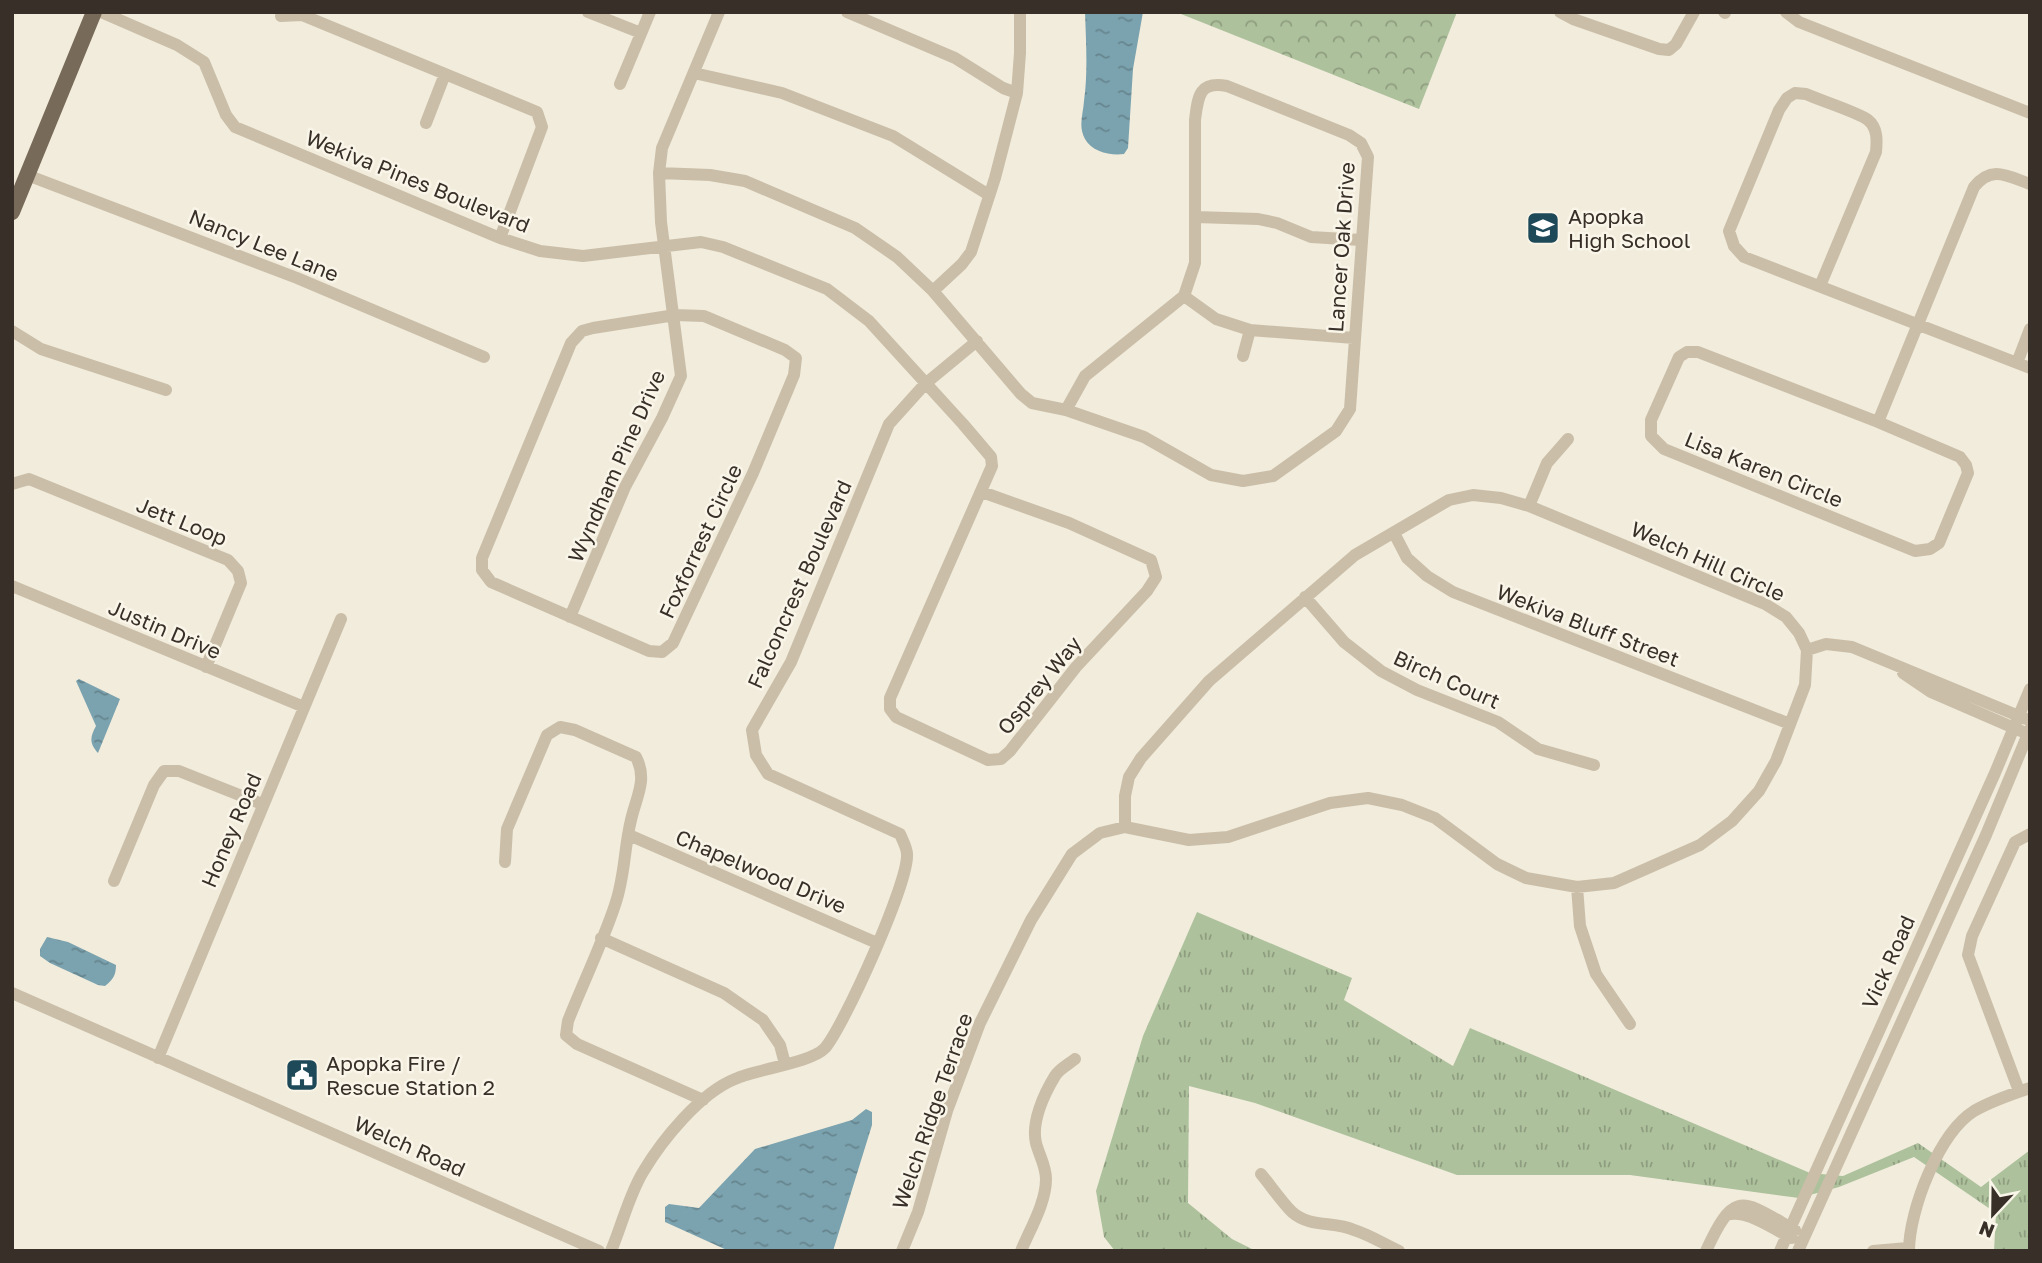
<svg xmlns="http://www.w3.org/2000/svg" width="2042" height="1263" font-family="'Golos Text',sans-serif">
  <defs>
    <pattern id="grass-tufts" width="24" height="20" patternUnits="userSpaceOnUse" patternTransform="scale(1.75)"><rect width="24" height="20" fill="#adc19c"/><path d="M3 7l-1-3M5 7V3M7 7l1-3M15 17l-1-3M17 17v-4M19 17l1-3" fill="none" stroke="#8e9d7f"/></pattern>
    <pattern id="forest-crowns" width="20" height="18" patternUnits="userSpaceOnUse" patternTransform="scale(1.75)"><rect width="20" height="18" fill="#adc19c"/><path d="M2 6a3 3 0 1 1 6 0M12 15a3 3 0 1 1 6 0" fill="none" stroke="#8e9d7f"/></pattern>
    <pattern id="water-ripples" width="26" height="14" patternUnits="userSpaceOnUse" patternTransform="scale(1.75)"><rect width="26" height="14" fill="#7ba3af"/><path d="M2 4q2-2 4 0t4 0M15 11q2-2 4 0t4 0" fill="none" stroke="#66858e"/></pattern>
  </defs>
  <rect width="100%" height="100%" fill="#f2ecdc"/>
  <path fill="url(#grass-tufts)" d="M1197,912L1352,978L1344,1000L1453,1066L1470,1028L1810,1173L1843,1176L1918,1143L1981,1187L2030,1150V1251H1994L1996,1213L1914,1157L1839,1187L1799,1198L1630,1175H1457L1255,1103L1189,1086L1188,1203L1232,1239L1256,1251H1115L1104,1237L1096,1191L1143,1036Z"/>
  <path fill="url(#forest-crowns)" d="M1176,12H1457L1419,109Z"/>
  <path fill="url(#water-ripples)" d="M1085,12H1143L1133,69L1128,148L1124,154C1111,156 1092,152 1085,139C1078,126 1083,115 1084,101C1088,73 1086,41 1085,12Z
    M79,679L120,699L98,753C89,743 90,737 96,726L76,681Z
    M47,937L68,942L116,965C116,975 113,980 105,986L98,985L50,963L40,956V949Z
    M866,1109L872,1112V1125L833,1251H729L665,1222V1207L669,1204L699,1208L755,1149L852,1120Z"/>
  <g fill="none" stroke-linecap="round" stroke-linejoin="round">
    <path stroke="#cabea8" stroke-width="12" d="M101,12L177,45L204,62L226,115L235,127L500,238L540,251L583,256L701,242L723,247L827,289L869,321L963,424L991,457L992,466L890,698V709L896,717L988,760L1001,759L1010,751L1076,667L1147,591L1156,577L1151,560L1069,523L982,492
      M588,12L641,33
      M847,12L955,58L1003,88L1017,93
      M1560,12L1573,19L1659,49L1669,50L1676,44L1694,12
      M1724,12L1725,13
      M1786,12L1799,22L2030,113
      M281,16L302,15L537,112L542,127L500,238
      M694,73L782,93L893,136L989,195
      M620,84L650,12
      M426,123L445,74
      M659,173L710,175L745,181L855,228L897,257L933,291L1021,394L1032,403L1066,410L1144,437L1211,475L1243,481L1273,476L1336,431L1350,409L1368,157L1361,143L1349,135L1227,86C1199,81 1198,96 1195,120V263L1184,296L1085,376L1066,410
      M27,175L297,278L484,357
      M1196,217L1258,219L1277,223L1311,237L1361,240
      M1820,286L1876,152C1877,141 1878,128 1868,120C1860,113 1819,100 1806,94L1795,93L1787,98L1779,110L1729,231L1734,246L1744,257L2030,368
      M933,291L962,264L971,252L995,178L1017,93L1020,53V12
      M1184,296L1216,319L1250,330L1354,338
      M675,315L704,316L785,350L796,358L794,375L753,473L673,643L662,652L649,651L491,582L482,570V558L571,343L582,331L593,328Z
      M12,331L41,349L166,390
      M1687,352H1698L1878,422L1960,457L1966,465L1968,473L1939,543L1930,549L1915,551L1664,449L1651,436V420L1679,357Z
      M1243,356L1250,330
      M2017,363L2030,329
      M1878,422L1974,187C1992,165 2007,176 2030,184
      M12,484L29,479L228,560L238,571L241,583L206,667
      M1473,495L1501,498L1529,506L1765,604L1786,617L1799,633L1807,650L1805,685L1776,761L1759,791L1732,821L1700,845L1614,883L1577,887L1526,878L1497,864L1435,818L1402,805L1368,798L1330,803L1228,837L1189,840L1125,827V796L1129,777L1141,758L1209,681L1355,555L1449,500Z
      M1529,506L1547,463L1568,439
      M1394,533L1407,558L1427,576L1453,592L1790,724
      M12,586L304,707
      M1305,597L1344,642L1381,671L1417,690L1498,722L1538,749L1594,765
      M570,617L625,487L662,418L681,376L661,222L659,173L662,148L719,12
      M1807,650L1826,644L1852,647L2026,719
      M1903,673L1931,692L2021,731
      M629,835L877,943
      M505,862L507,829L547,735L560,727L575,730L636,757C648,780 636,797 631,820C624,848 625,877 615,905C602,944 583,983 568,1021L566,1035L577,1044L703,1100
      M114,881L154,785L164,771H179L262,804
      M1577,887L1580,926L1596,974L1630,1024
      M601,938L724,993L763,1020L780,1045L785,1064
      M12,993L599,1251
      M158,1058L341,619
      M2019,1091L1968,955L1972,936L2015,842L2030,834
      M1261,1174C1271,1186 1281,1201 1292,1212C1310,1228 1334,1221 1354,1230C1370,1235 1384,1244 1399,1251
      M1726,1215C1747,1208 1774,1230 1792,1238
      M611,1251C622,1225 629,1195 643,1172C662,1140 700,1093 735,1079C757,1069 811,1063 825,1048C844,1026 909,882 907,854C907,848 902,839 900,834L768,774L756,755L752,730L791,662L889,424L925,384L977,341
      M902,1251L918,1212L947,1111L980,1023L1031,920L1072,854L1100,833L1125,827
      M1021,1251C1030,1229 1046,1203 1046,1179C1046,1166 1039,1155 1036,1143C1031,1122 1044,1094 1055,1076C1059,1069 1069,1064 1075,1059
      M1706,1251C1735,1188 1742,1200 1795,1230
      M1780,1251L1995,773L2030,689
      M1798,1251L1986,835L2030,729
      M1873,1251L1908,1248
      M1909,1251C1909,1210 1939,1133 1974,1111C1991,1101 2012,1094 2030,1088"/>
    <path stroke="#786a59" stroke-width="16" d="M12,212L94,12"/>
  </g>
  <defs>
    <symbol id="school-square" viewBox="-11 -11 22 22"><rect x="-9" y="-9" width="18" height="18" rx="4" fill="#1e4958" stroke="#f9f5e8"/><path d="M0-5L7-2L0 1L-7-2ZM-4 1L0 2.5L4 1V4Q0 6-4 4Z" fill="#fff"/></symbol>
    <symbol id="civic-square" viewBox="-11 -11 22 22"><rect x="-9" y="-9" width="18" height="18" rx="4" fill="#1e4958" stroke="#f9f5e8"/><path d="M-.6-6.5H3V-4.5H.6V-3L4-1V1h2V6H-6V1h2V-1L-.6-3ZM-1.2 2.5V6h2.4V2.5Z" fill="#fff"/></symbol>
  </defs>
  <g fill-rule="evenodd">
    <use href="#school-square" x="1524" y="209" width="38" height="38"/>
    <use href="#civic-square" x="283" y="1056" width="38" height="38"/>
  </g>
  <g text-anchor="middle" dominant-baseline="central" stroke-width="5" stroke-linejoin="round" paint-order="stroke">
    <g font-size="21" fill="#372f28" stroke="#f9f5e8">
      <text transform="translate(418 181) rotate(22)">Wekiva Pines Boulevard</text>
      <text transform="translate(264 245) rotate(22)">Nancy Lee Lane</text>
      <text transform="translate(1341 247) rotate(-86)">Lancer Oak Drive</text>
      <text transform="translate(616 466) rotate(-66)">Wyndham Pine Drive</text>
      <text transform="translate(1764 469) rotate(22)">Lisa Karen Circle</text>
      <text transform="translate(182 521) rotate(22)">Jett Loop</text>
      <text transform="translate(700 541) rotate(-65)">Foxforrest Circle</text>
      <text transform="translate(1708 561) rotate(24)">Welch Hill Circle</text>
      <text transform="translate(799 584) rotate(-66)">Falconcrest Boulevard</text>
      <text transform="translate(1588 625) rotate(21)">Wekiva Bluff Street</text>
      <text transform="translate(165 629) rotate(23)">Justin Drive</text>
      <text transform="translate(1447 679) rotate(24)">Birch Court</text>
      <text transform="translate(1039 685) rotate(-51)">Osprey Way</text>
      <text transform="translate(231 830) rotate(-67)">Honey Road</text>
      <text transform="translate(761 871) rotate(23)">Chapelwood Drive</text>
      <text transform="translate(1888 962) rotate(-66)">Vick Road</text>
      <text transform="translate(932 1111) rotate(-71)">Welch Ridge Terrace</text>
      <text transform="translate(410 1146) rotate(24)">Welch Road</text>
    </g>
    <g font-size="21" fill="#372f28" stroke="#f9f5e8" text-anchor="start">
      <text x="1568" y="216">Apopka<tspan x="1568" dy="24">High School</tspan></text>
      <text x="326" y="1063">Apopka Fire /<tspan x="326" dy="24">Rescue Station 2</tspan></text>
    </g>
  </g>
  <rect width="2042" height="1263" fill="none" stroke="#372f28" stroke-width="28"/>
  <g transform="translate(1993 1214) rotate(202)" stroke="#f9f5e8" stroke-width="5" paint-order="stroke">
  <path d="M0-5L12 26L0 18L-12 26Z" fill="#372f28"/>
  <text y="-10" font-size="19" font-weight="bold" text-anchor="middle" fill="#372f28">N</text>
  </g>
</svg>
